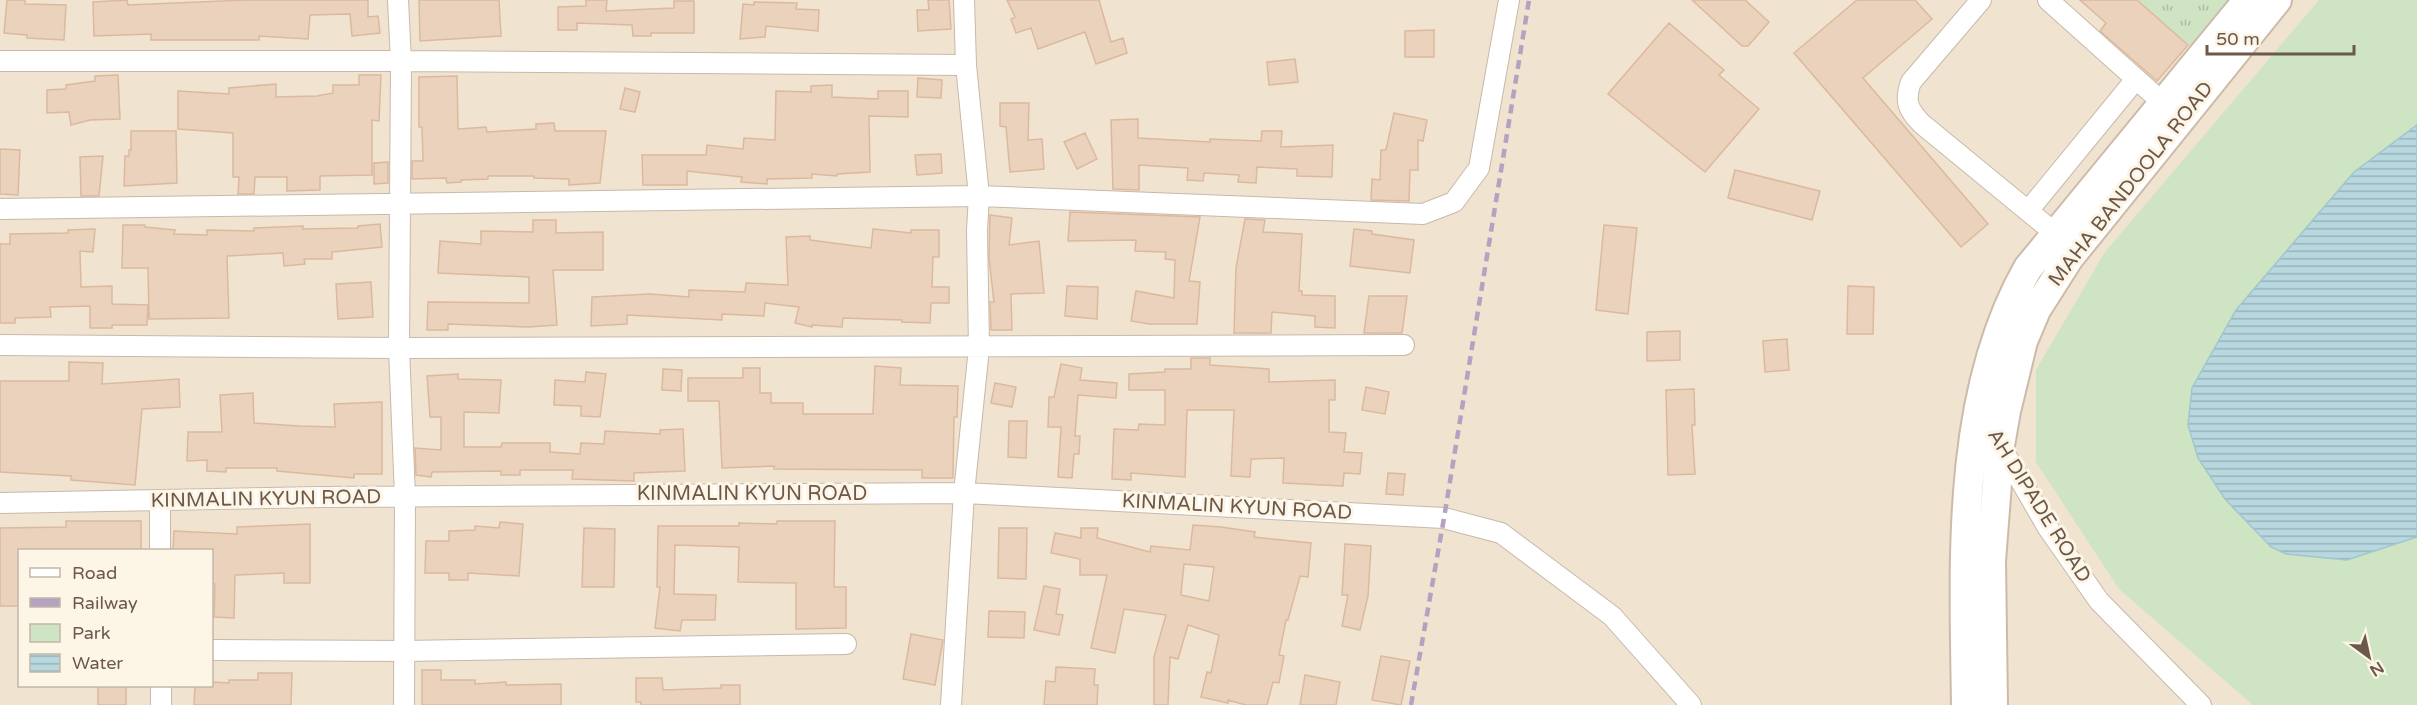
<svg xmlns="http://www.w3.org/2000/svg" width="2417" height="705" font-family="'Varela Round',sans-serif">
  <defs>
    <pattern id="grass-tufts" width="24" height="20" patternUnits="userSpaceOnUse" patternTransform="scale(1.5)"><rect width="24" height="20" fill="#cee4c2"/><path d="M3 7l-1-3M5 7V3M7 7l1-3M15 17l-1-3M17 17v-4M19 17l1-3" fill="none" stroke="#abbca0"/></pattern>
    <pattern id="water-rules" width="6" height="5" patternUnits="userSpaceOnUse" patternTransform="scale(1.5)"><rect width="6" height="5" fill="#b8d8e0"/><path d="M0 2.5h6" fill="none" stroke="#9ab2b8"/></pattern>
  </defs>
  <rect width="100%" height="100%" fill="#f9f1e1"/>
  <path fill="#f0e3d0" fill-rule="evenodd" d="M0,0H2417V705H0ZM20,550H212V686H20Z"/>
  <path fill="url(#grass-tufts)" d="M2137,0H2248L2203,57Z"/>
  <path fill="#cee4c2" d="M2319,0H2417V705H2253L2119,589L2036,462V370L2105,252Z"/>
  <path fill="url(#water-rules)" stroke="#a0c6d0" stroke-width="1.5" d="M2417,125V537L2347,560L2286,554L2271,547L2225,499L2198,458L2188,425L2192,388L2236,310L2354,172Z"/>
  <path fill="#ebd2bc" stroke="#dcb99e" stroke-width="1.5" fill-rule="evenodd" d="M7,0H25V4L66,5L64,40L27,38V35L4,33Z
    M127,0L128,5L245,0H368V17L378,16L380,33L352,36L350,14L310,15L308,39L259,36V40H151V34L94,36L93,2Z
    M419,0H499L501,36L420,41Z
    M586,0H607L606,11L674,8V1H694V33H651V36H633L632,25L577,23V30H558V7L586,6Z
    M928,0H949L951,29L918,31L917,10H929Z
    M1007,0H1099L1111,42L1123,38L1127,53L1096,64L1085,32L1038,49L1031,28L1016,33L1011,19L1015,17Z
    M1692,0H1745L1769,22L1748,46H1742Z
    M1857,0H1915L1932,19L1863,78L1988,224L1961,247L1794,53Z
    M2080,0H2137L2188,45L2157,81L2100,31L2106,23Z
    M754,2L797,3L796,9L819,10L818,31L766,26L765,37L740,39L743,4L754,5Z
    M1669,23L1724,70L1719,75L1759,109L1705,172L1608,94Z
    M1434,30V57H1405V31Z
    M1295,59L1298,82L1269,85L1267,62Z
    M118,75L120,119L90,120L71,125L69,112L47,113V90L66,89V85L95,81V76Z
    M359,75H381L379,121L372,120V175L320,176V190L287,191V177H255L254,194H238L239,177H233V133L178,129V91L229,94V88L276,84V97L317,96L333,93V85H359Z
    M457,76L458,129L486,127L487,132L536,129V124L554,123L555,131H606L600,183L569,185V179L534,178V176H488V179L461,180V182L447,183L446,178L412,179V161H423L422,127H419V77Z
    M918,78L942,80L941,98L917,97Z
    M832,85V97L878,99V91H908V117L869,116L870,172L837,174V176L812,174V178L767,179V184L741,182L742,177L687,171V185H643L642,155H706L707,145L743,149L744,138L775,140L776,91L811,92V86Z
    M625,88L640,92L635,112L620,109Z
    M1000,103H1029L1028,140L1042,139L1044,169L1010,172L1006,127L1000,126Z
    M1394,113L1427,120L1423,141L1418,140V170H1410L1409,201L1371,200L1372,179L1380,180L1381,150H1386Z
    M1138,119V138L1210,142V139L1261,141L1262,131H1282L1281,147L1333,145L1332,177L1297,176V169L1257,167L1256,183L1238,182L1239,175L1204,173L1203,181L1187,180L1188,168L1139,165V190L1113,189L1111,120Z
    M131,131H176L177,183L124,186L125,156H129V150H131Z
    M1085,133L1097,159L1077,169L1064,142Z
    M0,149L20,150L18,195L0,194Z
    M941,154L942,173L917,175L915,155Z
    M103,156L99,196H81L80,157Z
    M388,162V183L374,184V163Z
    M1735,170L1820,191L1812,220L1728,198Z
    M1070,212L1200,217L1189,281L1200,282L1197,324H1149L1131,321L1136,291L1174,298L1175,260L1165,259L1166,252L1135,251L1136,240L1068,241Z
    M990,215L1012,218L1009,245L1039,241L1044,293L1011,294L1012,330H991L990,302H994L989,258Z
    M1245,219L1265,220L1263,232L1302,234L1299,291H1302V295L1335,296V328L1315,327V316L1272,312L1271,333H1234L1236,268Z
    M533,220H556V233L603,232V270H553L557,325L528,327L448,324V330H427L428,302L529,303V277L438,273L440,241L481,244V231L533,232Z
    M380,224L382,247L332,252V259H304L305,264L284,266L283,253L227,256L229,318L149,319L148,268H122L123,225H145V227L175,230L174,234L207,235V230L254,231V228L303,226V229L358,228V226Z
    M1604,225L1637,228L1628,314L1596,310Z
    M95,229L93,252L80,251L81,287L112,286V304L148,305L147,325H112V328H90V306L50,307L51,317L15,318V323H0V244H10V234L68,233V230Z
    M873,229L911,233V230H939V257H933L932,287H949V303H931L930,323L902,322V320L843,318L842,327L812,325V327L795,323L799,307L765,303L764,316L722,314V320L627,315V324L591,326L592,297L650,294L689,297V290L745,292L746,283L788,285L786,237L810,236V240L871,248Z
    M1354,229L1372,231V234L1414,240L1410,273L1350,266Z
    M371,282L373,317L338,319L336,284Z
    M1067,286L1098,287L1097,319L1065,316Z
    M1848,286L1874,287L1873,334H1847Z
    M1369,296H1407L1402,333H1364Z
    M1680,331V360L1647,361V332Z
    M1787,339L1789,370L1765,372L1763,341Z
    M1191,358H1210V365L1269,369V382L1335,380V400H1329V432L1346,433L1344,452L1362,453L1360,474L1344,473L1343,486L1283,483L1284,458L1251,459L1250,477L1231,476L1234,410H1187L1185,477L1131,473V480L1112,479L1114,429L1138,430L1139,424L1165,425V390H1129V374L1165,372V369H1191Z
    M69,362L103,363L102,384L179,379L180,407L142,409L135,485L71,480V476L0,472V381H69Z
    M1061,364L1082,368L1080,380L1117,383L1116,398L1078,395L1075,436H1080L1079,454H1074L1072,478L1058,477L1061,427H1048L1049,397H1054Z
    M875,366L901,368L900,385L958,386L957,417H954L953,478H922V470L774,469V466L722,468L719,401H688V378H743V368H760V393H771V403H803V414H873Z
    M663,369L682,370L681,391L662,390Z
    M586,372L606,374L600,417L581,416V406L554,405L555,380L585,382Z
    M458,374V379L501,380L499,413L464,412V447H501L502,443H550V452L580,454L581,443L604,444L605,431L660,434V430L683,429L685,471L634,473V481L572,479L573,470H520V475H501V471L432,472L431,477L416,475L415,448L441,450V417H430L427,376Z
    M995,383L1016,387L1012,407L991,403Z
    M1366,387L1389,392L1385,414L1362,410Z
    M1694,389L1695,425H1692L1695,474L1668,475L1666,390Z
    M253,393L254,423L299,426L335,427L334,404L382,402V474H354V478L277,471V468H226V472L207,471V460L187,461L188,432H222L220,395Z
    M1009,421H1027L1026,458L1008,457Z
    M1388,473L1405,474L1403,495L1386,494Z
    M66,521H141V550H20V606H0V528L66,527Z
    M777,521H835L834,587H846V628L796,629V583L738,582L739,547L675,545L674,594L716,595L715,620H682L680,631L655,628L660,587H657L658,526H739V523L777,524Z
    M500,522L523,524L519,576L468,573V580H449V573H425L426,541H449V531L475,530V526L499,528Z
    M310,524V583H284V573L235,575L234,618L214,617L215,584H212V550H173L174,531L237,534V527Z
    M1193,525L1221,527L1255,532L1254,537L1311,543L1308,577L1300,576L1288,620H1286L1279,655L1284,656L1279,683L1273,682L1267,705H1246L1228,700V703L1201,697L1207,672L1211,673L1219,635L1188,625L1178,659L1170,657L1168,705H1154V657L1166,615L1124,609L1115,653L1091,648L1107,575H1080V559L1051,553L1055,533L1081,538V528H1098L1097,538L1150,552L1151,546L1190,550ZM1184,564L1214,567L1209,601L1181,595Z
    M584,528L615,529L614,587H582Z
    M999,528H1027L1026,579L998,578Z
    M1345,544L1371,546L1368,596L1360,630L1342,626L1348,595H1342Z
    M1044,586L1060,589L1056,614L1063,615L1059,635L1034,630Z
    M989,611L1025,612L1024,638L988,637Z
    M911,634L943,640L935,685L903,679Z
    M1381,656L1410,661L1401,705L1372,700Z
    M1056,667L1095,669L1094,685H1098L1097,705H1044L1046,681L1055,682Z
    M422,670H441V680H475V684L506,682V685L561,684V705H422Z
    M258,673H292L291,705H194L195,686H212V682L229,683V680H258Z
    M1305,675L1340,682L1336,705H1300Z
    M636,678H662L663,690L721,688V685H740V705H641V702H636Z
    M98,686H126V705H98Z"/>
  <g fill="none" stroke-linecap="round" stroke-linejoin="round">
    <defs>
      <path id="minor" d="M398,0L401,61L399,348L405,497L404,705
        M1981,0L1911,82C1904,101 1908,110 1922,124L2056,234
        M2048,0L2163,103
        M0,61H401L966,65
        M0,209L979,196L1423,214L1454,202L1479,168L1509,0
        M2028,211L2136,79
        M0,345L399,348L1404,345
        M2000,445L2048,528L2099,601L2201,705
        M160,501V550
        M0,503L321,497L964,493L1444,518L1501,533L1612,616L1691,705
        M212,650L404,651L846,644
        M161,686V705
        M951,705L964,493L979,348L977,230L979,196L966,65L964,0"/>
      <path id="secondary" d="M1966,705C1964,563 1955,396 2028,268L2248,0
        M1993,705L1991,561L2000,445L2006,411L2023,341L2036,310L2069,258L2277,0"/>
    </defs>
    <use href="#minor" stroke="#c8b9aa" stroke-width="22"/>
    <use href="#secondary" stroke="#cdbbaa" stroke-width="32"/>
    <use href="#minor" stroke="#fff" stroke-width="20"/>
    <use href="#secondary" stroke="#fff" stroke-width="28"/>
    <path stroke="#b4a2c0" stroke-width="4.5" stroke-dasharray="9 6" stroke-linecap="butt" d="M1411,705L1444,518L1529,0"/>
  </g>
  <g text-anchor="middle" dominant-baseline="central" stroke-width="6" stroke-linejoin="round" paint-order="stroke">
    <g font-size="20" fill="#6d594b" stroke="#fdf5e6">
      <text transform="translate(2131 184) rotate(-52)">MAHA BANDOOLA ROAD</text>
      <text x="752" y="494">KINMALIN KYUN ROAD</text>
      <text transform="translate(266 499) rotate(-1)">KINMALIN KYUN ROAD</text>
      <text transform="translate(2039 506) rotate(58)">AH DIPADE ROAD</text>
      <text transform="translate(1237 507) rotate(3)">KINMALIN KYUN ROAD</text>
    </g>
  </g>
  <rect x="18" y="549" width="195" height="138" fill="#fdf5e6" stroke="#c3b7a8" stroke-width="1.5"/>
  <rect x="30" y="568" width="30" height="9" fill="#ffffff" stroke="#c3b7a8" stroke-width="1.5"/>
  <text x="72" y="579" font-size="18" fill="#6d594b">Road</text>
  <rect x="30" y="598" width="30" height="9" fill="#b4a2c0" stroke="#c3b7a8" stroke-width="1.5"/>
  <text x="72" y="609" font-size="18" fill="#6d594b">Railway</text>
  <rect x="30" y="624" width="30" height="18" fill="#cee4c2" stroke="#c3b7a8" stroke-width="1.5"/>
  <text x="72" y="639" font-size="18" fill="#6d594b">Park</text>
  <rect x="30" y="654" width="30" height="18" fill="url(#water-rules)" stroke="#c3b7a8" stroke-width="1.5"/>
  <text x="72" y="669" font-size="18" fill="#6d594b">Water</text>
  <g transform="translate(2369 657) rotate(147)" stroke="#fdf5e6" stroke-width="4.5" paint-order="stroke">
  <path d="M0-4.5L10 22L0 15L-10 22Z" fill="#6d594b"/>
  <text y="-9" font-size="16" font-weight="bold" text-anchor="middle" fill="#6d594b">N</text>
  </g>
  <path d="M2207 45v9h147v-9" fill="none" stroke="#6d594b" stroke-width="3"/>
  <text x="2216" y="45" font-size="18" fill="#6d594b" stroke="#fdf5e6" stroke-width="4.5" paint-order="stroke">50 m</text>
</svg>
